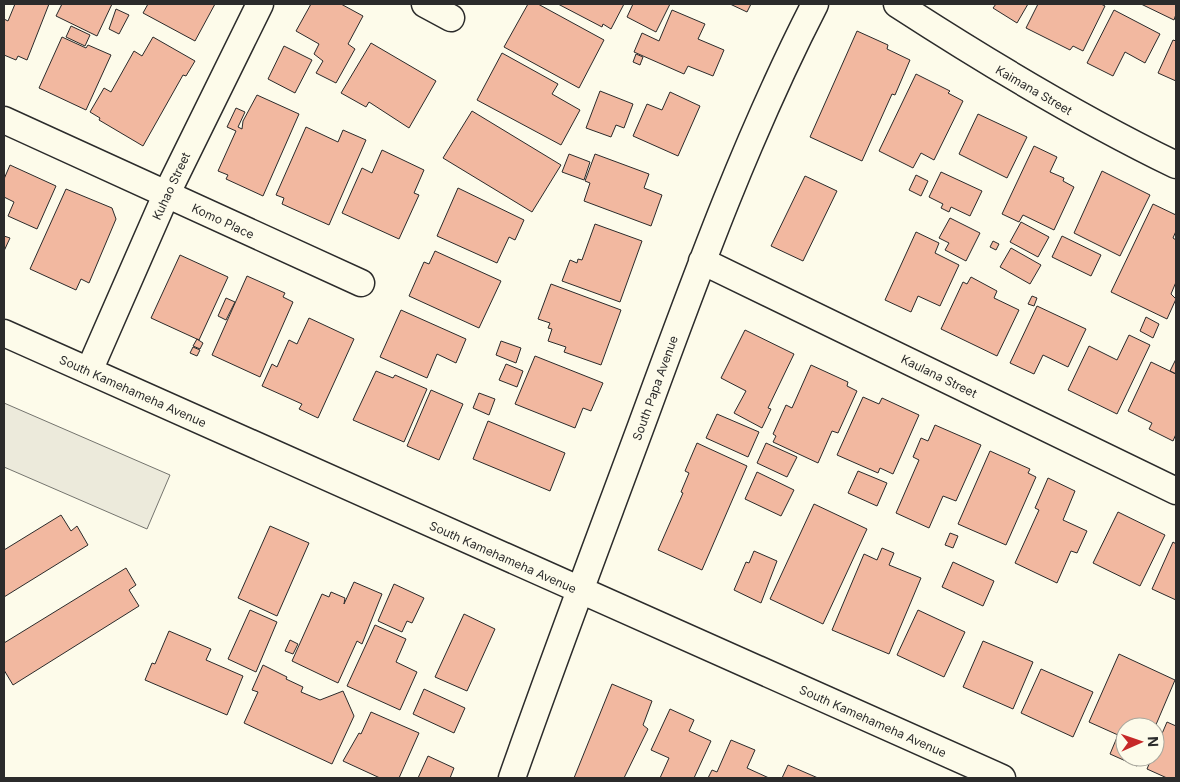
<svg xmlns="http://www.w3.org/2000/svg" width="1180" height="782" font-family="Inter,sans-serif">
  <rect width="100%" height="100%" fill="#fdfbea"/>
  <path fill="#eceadb" stroke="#74746e" d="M4,403L170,475L147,529L4,467Z"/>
  <path fill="#f2b8a0" stroke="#2b2b2b" d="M15,4H49L27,60L18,56L16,60L4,55V19L8,21Z
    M62,4H112L97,36L56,16Z
    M148,4H215L195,41L143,13Z
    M311,4H341L363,16L348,44L355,49L336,83L316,73L323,61L314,54L319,44L296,31Z
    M528,4H538L604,40L579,88L504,47Z
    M558,4H624L611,29L603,24L602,27Z
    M633,4H670L656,32L627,17Z
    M730,4H751L747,12Z
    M996,4H1028L1017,23L993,8Z
    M1038,4H1101L1105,6L1083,51L1073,46L1070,50L1026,28Z
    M1141,4H1176V14L1174,20Z
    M116,9L129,15L119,34L109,29Z
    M672,10L705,24L698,39L724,50L713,76L688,66L684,74L634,52L642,33L659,41Z
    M1114,10L1160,34L1145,63L1125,52L1113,76L1087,63Z
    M71,26L90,35L85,46L66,37Z
    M857,31L888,45L887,49L910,60L895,95L892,94L862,161L810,137Z
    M62,37L86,48L88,45L111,55L86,110L39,88Z
    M153,37L195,61L186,76L183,75L143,146L99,120L100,118L90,112L104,88L111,92L134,51L142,56Z
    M1173,40L1176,41V81L1158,73Z
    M371,43L436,81L409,128L369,102L366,107L341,93Z
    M284,46L312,60L295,93L268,79Z
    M502,53L558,84L552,94L580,110L561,145L477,100Z
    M636,54L643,57L640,65L633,62Z
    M916,74L950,91L948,93L963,101L934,160L921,153L913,168L879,151Z
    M600,91L633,104L624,128L616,125L611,137L586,128Z
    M670,92L700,106L678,156L633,136L647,104L662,110Z
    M257,95L299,114L263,196L226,179L228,175L218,171L236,131L227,127L236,108L245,112L238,127L242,129L243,121Z
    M472,111L561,165L532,212L443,158Z
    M978,114L1027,137L1007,178L959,154Z
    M306,127L338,142L343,130L366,140L329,225L282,204L284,198L276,195Z
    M1034,146L1057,157L1050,172L1064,178L1063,181L1074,187L1054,230L1023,215L1019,222L1002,214Z
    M382,150L424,170L414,193L419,195L399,239L342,213L362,168L372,173Z
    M569,154L590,162L584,180L562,172Z
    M595,154L649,174L644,188L662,195L651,226L584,201L590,183L585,181Z
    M10,165L56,186L37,229L8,216L14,202L4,197V179Z
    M1102,171L1150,195L1120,256L1074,233Z
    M941,172L982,191L970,216L951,207L949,212L941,208L943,204L929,197Z
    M916,175L928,181L921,196L909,190Z
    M805,176L837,191L803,261L771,246Z
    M458,188L524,220L515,240L509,237L497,263L437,236Z
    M66,189L112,208L116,219L89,283L81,279L76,290L30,269Z
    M1153,204L1176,215V231L1173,238L1176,240V282L1171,294L1176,299L1167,319L1111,292Z
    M950,218L980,233L966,261L945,250L949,243L939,238Z
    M1021,222L1049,237L1038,257L1010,242Z
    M595,224L642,241L620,302L562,281L570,260L577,263L578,259L582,260Z
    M916,232L939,243L935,253L959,265L940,306L918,296L911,312L885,300Z
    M4,236L10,238L4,251Z
    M1062,236L1101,255L1091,276L1052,257Z
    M993,241L999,244L996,250L990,247Z
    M1011,248L1041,265L1030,284L1000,267Z
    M435,251L501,281L479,328L409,296L424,262L429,264Z
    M180,255L228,277L199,340L151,318Z
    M247,276L285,293L283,297L293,302L260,377L212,355Z
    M971,277L997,291L994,298L1019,310L997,356L941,329L963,282L967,284Z
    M551,284L621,310L601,365L564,352L566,347L548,341L552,329L548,328L550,323L538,319Z
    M1032,296L1037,298L1034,306L1028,304Z
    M226,298L235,302L226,320L218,316Z
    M1037,306L1086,329L1068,367L1043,355L1034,374L1010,363Z
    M401,310L466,339L456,363L437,354L427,378L380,357Z
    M1146,317L1159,324L1153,338L1140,331Z
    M309,318L354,339L318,418L299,409L302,404L262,386L272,364L277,367L289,340L297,344Z
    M745,330L794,354L768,408L771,409L762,428L734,413L746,391L721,378Z
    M1129,335L1150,345L1117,414L1068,390L1089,346L1117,360Z
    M197,339L203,343L200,349L193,346Z
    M501,341L521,348L516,363L496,355Z
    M193,347L200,350L197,356L190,353Z
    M535,356L603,383L591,411L583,408L575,428L515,404Z
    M1176,359V374L1170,371Z
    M1151,362L1176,374V434L1173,441L1149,429L1152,423L1128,411Z
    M506,364L523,371L517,387L499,380Z
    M811,365L848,382L847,386L857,391L838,433L832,431L818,463L773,442L776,436L773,434L786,405L792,408Z
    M376,371L393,378L395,375L427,389L404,442L353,420Z
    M431,390L463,404L439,460L407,446Z
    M479,393L495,399L489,415L473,408Z
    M863,397L879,404L882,398L919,415L893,474L880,468L878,473L837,455Z
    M717,414L759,432L748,457L706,438Z
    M488,421L565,453L550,491L473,459Z
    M935,425L981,445L956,501L943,496L929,528L896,513L919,460L913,457L921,438L928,441Z
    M697,443L747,466L702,570L658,550L683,493L681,492L689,473L685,471Z
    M766,443L797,457L787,477L757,463Z
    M990,451L1030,469L1028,473L1036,477L1006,545L958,524Z
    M858,471L887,483L877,506L848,493Z
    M757,472L794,490L781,516L745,499Z
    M1048,478L1075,491L1063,520L1087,531L1077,553L1071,551L1057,583L1015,563L1039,510L1035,508Z
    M814,504L867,529L823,624L770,599Z
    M1118,512L1165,535L1140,586L1093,563Z
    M61,515L71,531L77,526L88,545L4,597V550Z
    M270,526L309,543L277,616L238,598Z
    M950,533L958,536L953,548L945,545Z
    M1173,542L1176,544V600L1152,589Z
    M882,548L894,553L889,565L921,578L889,654L832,630L864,554L877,560Z
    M754,551L777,561L761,603L734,590L746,562L749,563Z
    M953,562L994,581L983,606L942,587Z
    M126,568L136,585L129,590L139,606L13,685L4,670V643Z
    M354,582L382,594L362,644L357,641L338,683L292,661L322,594L329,597L331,592L345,598L344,604Z
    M394,584L424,598L412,623L407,621L402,632L378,621Z
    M250,610L277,622L256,672L228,659Z
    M918,610L965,632L944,677L897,655Z
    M464,614L495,629L467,691L435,677Z
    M375,625L406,639L396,662L417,672L400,710L347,686Z
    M169,631L211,649L206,660L243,676L227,715L145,680L152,663L155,664Z
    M290,640L298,644L293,654L285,651Z
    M983,641L1033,662L1013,709L963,687Z
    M1119,654L1175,680L1155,727H1125V757H1141L1137,766L1110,754L1118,735L1089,722Z
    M263,665L287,677L286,679L303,687L301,692L320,700L343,691L354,716L332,764L244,723L258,692L252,690Z
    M1041,669L1093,692L1073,737L1021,713Z
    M612,684L652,701L643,725L648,729L624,778H574Z
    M424,689L465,708L454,733L413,714Z
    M670,709L694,720L689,731L711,741L694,778H660L669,758L651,750Z
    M371,712L419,733L399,778H380L343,761L359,733L361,734Z
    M1167,722L1176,726V778H1167L1147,769L1152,757H1155V750Z
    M731,740L755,750L747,768L769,778H708L712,770L717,772Z
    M428,756L454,768L450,778H418Z
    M788,765L818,778H782Z"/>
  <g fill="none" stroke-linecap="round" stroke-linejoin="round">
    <defs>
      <path id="minor" d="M425,4L451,18
        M897,4C988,63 1079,118 1176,165
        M4,120L361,283
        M702,261L1176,491
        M4,333L1002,778
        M89,371L166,195L260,4
        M512,778C553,661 597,545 640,429C693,285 745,140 815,4"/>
    </defs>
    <use href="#minor" stroke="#2b2b2b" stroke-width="29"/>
    <use href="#minor" stroke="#fdfbea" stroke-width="26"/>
  </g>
  <g text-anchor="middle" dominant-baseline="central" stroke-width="4" stroke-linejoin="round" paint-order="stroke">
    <g font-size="12" fill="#2b2b2b" stroke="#fdfbea">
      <text transform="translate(1034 90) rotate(30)">Kaimana Street</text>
      <text transform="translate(171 186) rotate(-65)">Kuhao Street</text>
      <text transform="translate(223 221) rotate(25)">Komo Place</text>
      <text transform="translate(939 376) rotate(26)">Kaulana Street</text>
      <text transform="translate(655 388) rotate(-70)">South Papa Avenue</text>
      <text transform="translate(133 391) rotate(24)">South Kamehameha Avenue</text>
      <text transform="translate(503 557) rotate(24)">South Kamehameha Avenue</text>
      <text transform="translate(873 721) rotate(24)">South Kamehameha Avenue</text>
    </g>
  </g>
  <rect width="1180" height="782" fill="none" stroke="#2b2b2b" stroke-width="10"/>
  <g transform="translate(1140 742) rotate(88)"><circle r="24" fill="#fdfbea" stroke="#a9a89e"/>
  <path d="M0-4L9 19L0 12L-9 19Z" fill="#c62828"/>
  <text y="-8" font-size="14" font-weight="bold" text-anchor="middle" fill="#2b2b2b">N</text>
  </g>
</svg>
